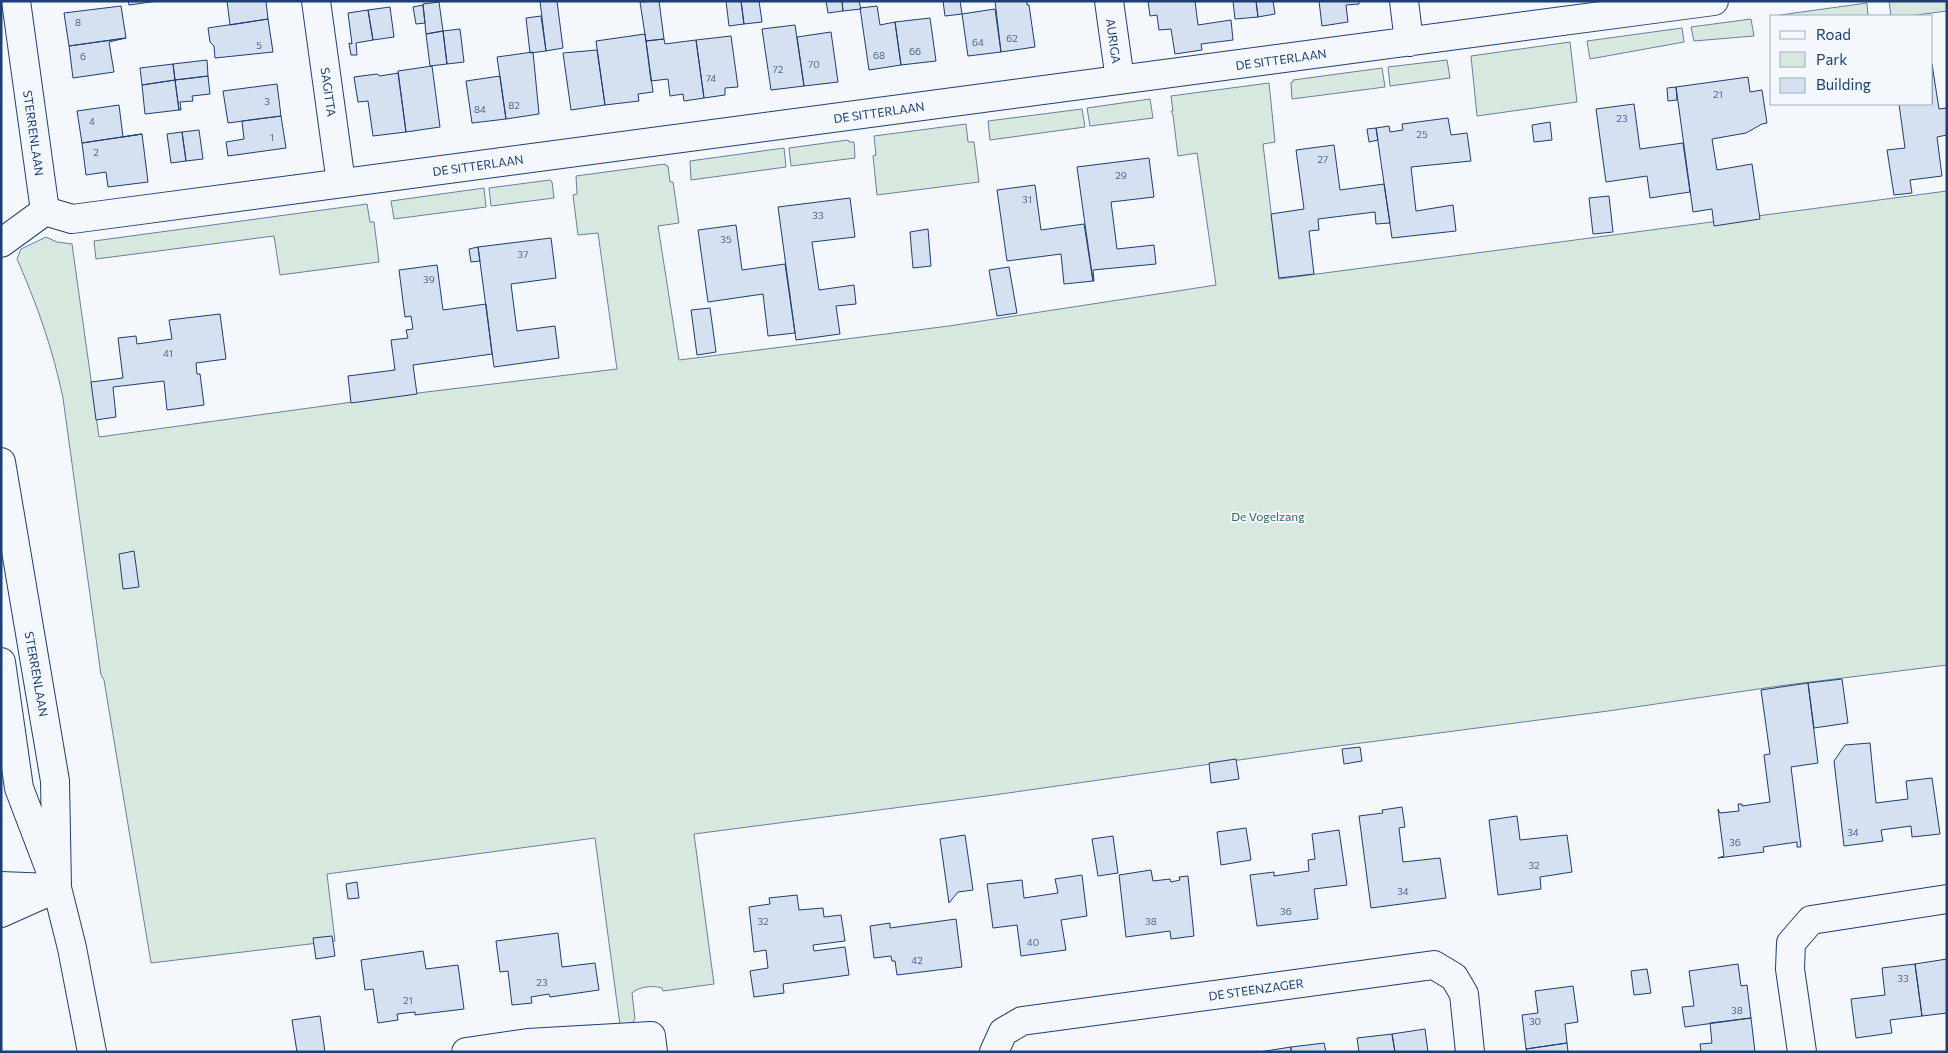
<svg xmlns="http://www.w3.org/2000/svg" width="1948" height="1053" font-family="Commissioner,sans-serif">
  <rect width="100%" height="100%" fill="#f4f7fb"/>
  <path fill="#d7e8df" stroke="#687fa3" d="M1889,1H1947V11L1909,16H1891Z
    M1867,3L1868,16H1773Z
    M1751,19L1754,36L1694,41L1691,27Z
    M1682,28L1684,42L1590,59L1587,41Z
    M1570,42L1577,102L1477,116L1471,56Z
    M1447,60L1450,78L1390,86L1388,67Z
    M1382,68L1385,87L1292,99L1291,83L1293,82V80Z
    M1269,83L1275,142L1263,144L1279,279L1947,191V665L1779,686L1608,711L1323,748L994,795L694,834L714,984L663,991L662,988C654,985 637,987 632,993L635,1019L632,1023L620,1025L595,838L327,874L335,941L151,963L104,680L101,675L63,398C53,350 37,304 17,259L21,249L46,237L57,242L72,244L99,437L418,393L617,369L598,233L578,235L573,195L577,194L576,176L665,164L666,166H668L670,182H673L679,223L658,226L679,360L949,326L1216,285L1197,153L1178,156L1173,115L1171,111H1173L1171,96Z
    M1150,99L1153,118L1090,126L1087,108Z
    M1082,109L1085,127L990,140L988,121Z
    M966,124L968,142H974L979,182L877,195L873,156L876,155L874,136Z
    M848,140L849,142H854L855,158L791,166L789,148Z
    M784,148L786,167L691,180L690,161Z
    M550,180L552,182L554,198L491,206L489,188Z
    M484,188L486,207L394,219L391,201Z
    M367,204L370,222H374L379,262L280,275L274,236L96,259L94,241Z"/>
  <path fill="#d5e0f0" stroke="#1d3f73" d="M128,1H158L129,5Z
    M227,1H266L268,19L230,25Z
    M540,1H557L563,48L546,51Z
    M659,1L664,39L646,41L640,2Z
    M726,1H741L744,24L729,26Z
    M741,1H759L762,22L744,24Z
    M826,1H842L843,11L828,13Z
    M842,1H859L861,9L843,11Z
    M943,1H960L962,14L945,16Z
    M995,1H1027V5H1029L1035,47L1001,52Z
    M1148,1H1195L1198,25L1231,20L1233,40L1201,44L1202,50L1175,54L1171,29L1159,30L1157,15L1150,16Z
    M1233,1H1256L1258,17L1235,19Z
    M1256,1H1273L1275,14L1258,17Z
    M1319,1H1359V4L1346,5L1348,22L1322,26Z
    M439,2L443,31L426,34L423,4Z
    M423,5L425,23L416,24L413,7Z
    M121,6L126,38L69,46L64,13Z
    M877,6L880,25L895,22L901,65L869,70L860,8Z
    M390,7L394,37L373,40L368,10Z
    M995,9L1001,52L968,56L962,14Z
    M368,10L373,40L356,43L357,55H351L349,43L352,44L348,13Z
    M541,16L546,51L530,53L526,18Z
    M930,18L936,61L901,65L895,22Z
    M268,19L273,52L215,58L214,46L210,42L208,28Z
    M795,25L804,86L771,90L762,29Z
    M460,29L464,62L447,64L443,31Z
    M443,31L447,64L430,66L426,34Z
    M831,32L838,82L804,86L797,37Z
    M645,34L653,92L638,94L639,101L605,105L596,41Z
    M731,36L738,87L725,88V95L704,98L696,40Z
    M126,38L109,42L114,72L73,78L69,46Z
    M664,39L665,44L696,40L704,98L684,101L683,94L670,96L668,79L651,81L646,41Z
    M597,50L605,105L571,110L563,53Z
    M533,52L539,114L506,119L497,57Z
    M207,60L208,76L175,80L173,64Z
    M173,64L175,80L142,85L140,68Z
    M1932,64L1939,109L1947,108V135L1937,137L1942,176L1910,180L1912,193L1894,195L1887,150L1905,148L1899,104H1932Z
    M432,66L440,127L406,132L398,71Z
    M398,73L406,132L373,136L368,101L358,102L354,77L377,74L380,76Z
    M208,76L210,94L192,96L193,101L180,102L181,110H179L175,80Z
    M500,76L506,119L472,123L466,81Z
    M1748,77L1750,92L1762,90L1767,123L1762,124L1746,133L1712,139L1717,170L1752,164L1760,219L1714,226L1712,209L1693,212L1676,87Z
    M175,80L179,110L145,114L142,85Z
    M277,84L281,116L228,123L223,91Z
    M1676,87L1677,100L1668,101L1667,88Z
    M1634,104L1640,149L1683,143L1690,192L1650,198L1647,176L1606,182L1596,109Z
    M119,105L123,137L142,134L82,143L77,111Z
    M281,116L286,148L228,156L226,142L244,139L242,121Z
    M1448,118L1451,135L1467,133L1471,161L1411,167L1416,211L1453,205L1456,231L1392,238L1376,128L1389,126L1390,132L1403,130L1402,124Z
    M1550,122L1552,140L1534,142L1532,125Z
    M1376,128L1378,140L1369,142L1367,129Z
    M199,130L203,159L186,161L182,132Z
    M182,132L186,161L171,163L167,134Z
    M142,134L148,182L108,187L106,172L86,175L82,143Z
    M1334,145L1340,190L1384,184L1390,223L1376,224L1375,212L1318,219L1319,230L1309,231L1314,274L1279,278L1271,214L1304,209L1296,150Z
    M1149,158L1154,197L1111,202L1117,249L1154,245L1156,264L1093,270L1094,281H1093L1077,167Z
    M1035,185L1041,230L1084,224L1093,281L1064,284L1061,254L1007,261L997,190Z
    M1609,196L1613,232L1593,234L1589,198Z
    M850,198L855,237L812,242L819,290L854,285L856,304L836,306L840,334L796,340L778,207Z
    M736,225L742,270L785,264L795,333L768,336L763,294L708,302L698,230Z
    M928,229L931,266L913,268L910,232Z
    M551,238L556,278L511,284L517,331L555,326L559,358L494,367L478,247Z
    M478,247L480,261L471,262L469,249Z
    M437,265L443,310L486,304L492,354L413,365L417,394L351,403L348,376L395,370L391,340L408,338L406,330L413,329L411,316L405,317L399,270Z
    M1009,267L1017,313L997,316L989,270Z
    M710,308L716,352L697,355L691,310Z
    M220,314L226,359L196,363L197,374H200L204,405L167,410L164,381L113,387L116,417L96,420L91,382L123,378L118,338L136,336L137,344L172,339L169,320Z
    M134,551L139,587L123,589L119,554Z
    M1842,679L1848,723L1814,728L1808,683Z
    M1808,683L1818,763L1791,767L1801,847H1797V842L1763,847L1764,852L1718,858L1724,856L1718,809L1720,813L1739,811L1738,804H1742V806L1770,802L1764,755L1770,754L1761,690Z
    M1870,743L1876,803L1908,799L1906,781L1932,778L1940,834L1912,837L1911,826L1881,830L1883,841L1844,846L1834,761L1845,745Z
    M1360,747L1362,761L1344,764L1342,749Z
    M1236,759L1239,779L1211,783L1209,763Z
    M1402,807L1405,827L1399,828L1403,862L1440,858L1446,898L1371,908L1359,816L1383,813L1382,810Z
    M1517,816L1520,840L1567,835L1572,872L1540,877L1541,889L1498,895L1489,820Z
    M1246,828L1251,860L1221,865L1217,832Z
    M1339,830L1347,885L1314,889L1318,919L1257,926L1250,875L1274,872V876L1309,871L1308,860L1315,859L1312,834Z
    M965,835L973,890L958,892L949,903L940,839Z
    M1113,836L1118,873L1098,876L1092,839Z
    M1151,870L1153,881L1170,879L1171,882L1180,880L1179,877L1188,876L1194,936L1171,939L1170,931L1126,937L1119,875Z
    M1082,875L1087,916L1061,920L1066,950L1021,956L1017,925L993,928L987,884L1022,880L1024,898L1058,893L1055,879Z
    M357,882L359,898L348,899L346,884Z
    M797,895L799,910L823,908L824,917L841,915L845,941L813,945L814,951L845,947L849,975L783,984L784,993L754,997L750,971L768,968L766,950L754,952L749,907L770,904L769,898Z
    M956,919L962,967L897,975L895,961H892L891,956L874,958L870,926L890,923V928Z
    M558,933L562,967L595,963L599,990L550,997L549,994L531,997L532,1003L512,1005L508,971L500,972L496,941Z
    M332,936L335,956L316,959L313,938Z
    M423,951L426,969L458,965L464,1009L415,1015V1012L397,1014L398,1020L378,1023L373,989L365,990L361,960Z
    M1947,959V1013L1922,1016L1915,964Z
    M1738,964L1741,986L1747,985L1751,1018L1685,1027L1682,1007L1694,1006L1689,971Z
    M1915,964L1922,1016L1890,1020L1892,1033L1856,1038L1851,999L1885,995L1882,968Z
    M1647,969L1651,993L1634,995L1631,971Z
    M1573,986L1578,1022L1565,1024L1567,1043L1526,1049L1522,1015L1538,1013L1535,991Z
    M320,1016L325,1052H297L292,1020Z
    M1751,1018L1755,1052H1701L1700,1044L1712,1043L1710,1023Z
    M1425,1029L1428,1052H1395L1392,1034Z
    M1392,1034L1395,1052H1359L1357,1038Z
    M1324,1043L1326,1052H1291V1047Z
    M1567,1043L1568,1052H1527L1526,1049Z
    M1291,1047V1052H1259Z"/>
  <g fill="none" stroke-linecap="round" stroke-linejoin="round">
    <defs>
      <path id="minor" d="M316,1L341,183
        M1109,1L1120,80
        M1404,1L1409,42
        M45,211L72,219L1714,1
        M1,243L45,211L16,1
        M466,1052L528,1043L651,1036L653,1052
        M994,1052L1003,1032L1022,1021L1434,965L1454,977L1464,994L1470,1052
        M1802,1052L1790,969L1791,943L1811,920L1947,899"/>
      <path id="tertiary" d="M1,462L55,781L57,888
        M1,662L19,788L57,888L72,948L92,1052
        M1,886L51,888
        M1,913L57,888"/>
    </defs>
    <use href="#minor" stroke="#1d3f73" stroke-width="30"/>
    <use href="#tertiary" stroke="#1d3f73" stroke-width="30"/>
    <use href="#minor" stroke="#f4f7fb" stroke-width="28"/>
    <use href="#tertiary" stroke="#f4f7fb" stroke-width="28"/>
  </g>
  <g text-anchor="middle" dominant-baseline="central" stroke-width="4" stroke-linejoin="round" paint-order="stroke">
    <g font-size="10" fill="#4b6792">
      <text x="78" y="22">8</text>
      <text x="1012" y="38">62</text>
      <text x="978" y="42">64</text>
      <text x="259" y="45">5</text>
      <text x="915" y="51">66</text>
      <text x="879" y="55">68</text>
      <text x="83" y="56">6</text>
      <text x="814" y="64">70</text>
      <text x="778" y="69">72</text>
      <text x="711" y="78">74</text>
      <text x="1718" y="94">21</text>
      <text x="267" y="101">3</text>
      <text x="514" y="105">82</text>
      <text x="480" y="109">84</text>
      <text x="1622" y="118">23</text>
      <text x="92" y="121">4</text>
      <text x="1422" y="134">25</text>
      <text x="272" y="137">1</text>
      <text x="96" y="152">2</text>
      <text x="1323" y="159">27</text>
      <text x="1121" y="175">29</text>
      <text x="1027" y="199">31</text>
      <text x="818" y="215">33</text>
      <text x="726" y="239">35</text>
      <text x="523" y="254">37</text>
      <text x="429" y="279">39</text>
      <text x="168" y="353">41</text>
      <text x="1853" y="832">34</text>
      <text x="1735" y="842">36</text>
      <text x="1534" y="865">32</text>
      <text x="1403" y="891">34</text>
      <text x="1286" y="911">36</text>
      <text x="763" y="921">32</text>
      <text x="1151" y="921">38</text>
      <text x="1033" y="942">40</text>
      <text x="917" y="960">42</text>
      <text x="1903" y="978">33</text>
      <text x="542" y="982">23</text>
      <text x="408" y="1000">21</text>
      <text x="1737" y="1010">38</text>
      <text x="1535" y="1021">30</text>
    </g>
    <g font-size="12" fill="#1d3f73" stroke="#f4f7fb">
      <text transform="translate(1114 41) rotate(82)">AURIGA</text>
      <text transform="translate(1281 59) rotate(-8)">DE SITTERLAAN</text>
      <text transform="translate(329 92) rotate(82)">SAGITTA</text>
      <text transform="translate(879 112) rotate(-8)">DE SITTERLAAN</text>
      <text transform="translate(34 133) rotate(82)">STERRENLAAN</text>
      <text transform="translate(478 165) rotate(-8)">DE SITTERLAAN</text>
      <text transform="translate(37 674) rotate(80)">STERRENLAAN</text>
      <text transform="translate(1256 989) rotate(-8)">DE STEENZAGER</text>
    </g>
    <g font-size="12" fill="#2c6c60" stroke="#f4f7fb">
      <text x="1268" y="516">De Vogelzang</text>
    </g>
  </g>
  <rect width="1948" height="1053" fill="none" stroke="#1d3f73" stroke-width="5"/>
  <rect x="1770" y="15" width="162" height="90" fill="#f4f7fb" stroke="#9eadc5"/>
  <rect x="1780" y="31" width="25" height="8" fill="#f4f7fb" stroke="#9eadc5"/>
  <text x="1816" y="40" font-size="15" fill="#1d3f73">Road</text>
  <rect x="1780" y="52" width="25" height="15" fill="#d7e8df" stroke="#9eadc5"/>
  <text x="1816" y="65" font-size="15" fill="#1d3f73">Park</text>
  <rect x="1780" y="78" width="25" height="15" fill="#d5e0f0" stroke="#9eadc5"/>
  <text x="1816" y="90" font-size="15" fill="#1d3f73">Building</text>
</svg>
